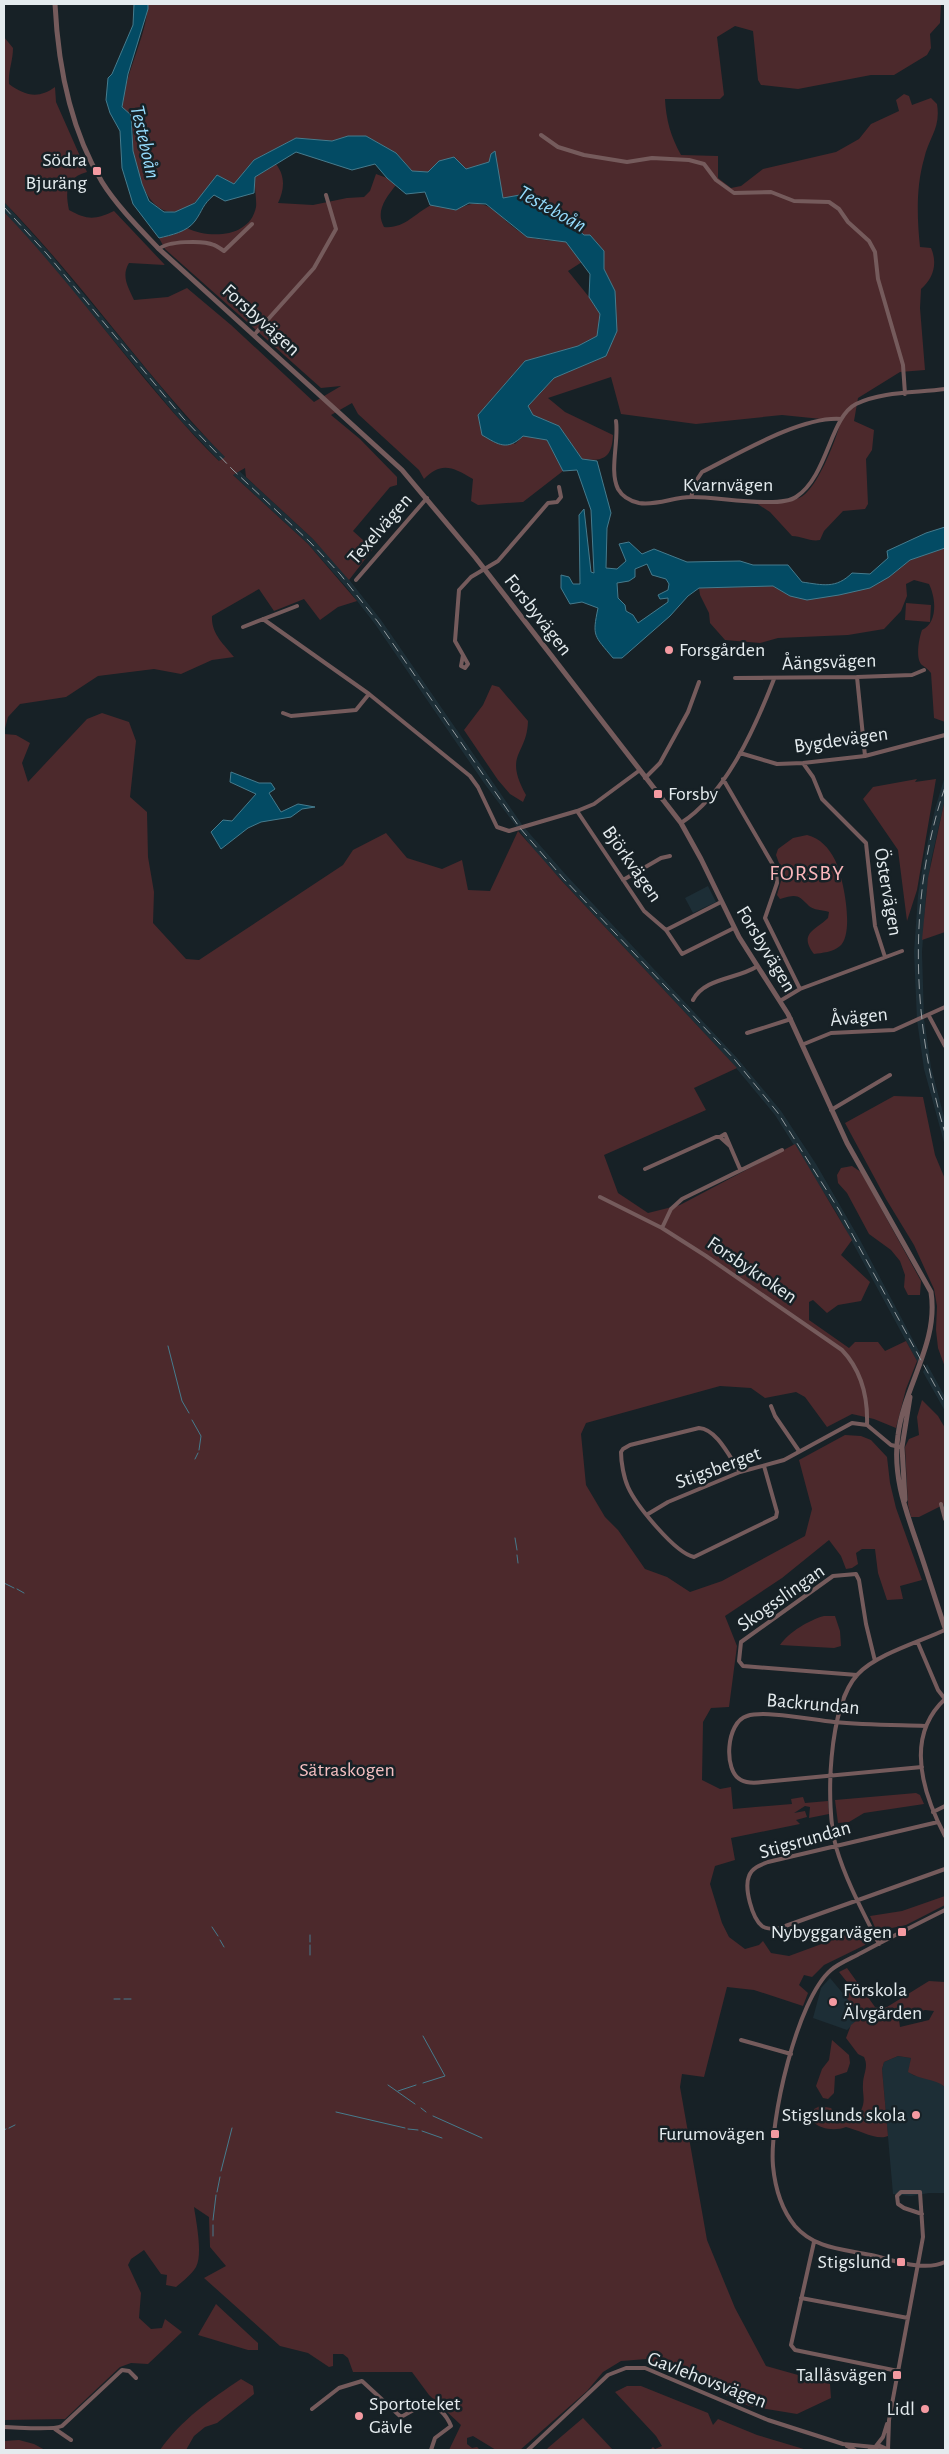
<svg xmlns="http://www.w3.org/2000/svg" width="949" height="2454" font-family="'Alegreya Sans',sans-serif">
  <rect width="100%" height="100%" fill="#172126"/>
  <path fill="#1d2e36" d="M4,202L49,252L185,416L236,468L313,539L343,572L381,620L523,826L566,875L737,1058L781,1111L816,1164L860,1240L921,1355L918,1363L836,1212L775,1115L732,1063L536,853L484,783L375,624L347,588L308,544L231,473L180,420L44,257L4,212Z
    M945,776V799L931,861L926,896L922,952L924,1019L931,1067L945,1121V1146L924,1069L917,1020L914,952L918,895L924,859L935,809Z
    M708,886L716,902L693,913L685,898Z
    M927,1364L945,1397V1411L923,1372Z
    M830,1978L862,2016L847,2030L813,2018L821,1988Z
    M898,2056L911,2058L909,2072L913,2075L937,2081L945,2087V2193H929L911,2196L893,2194L882,2069L884,2062Z"/>
  <path fill="#4c292c" fill-rule="evenodd" d="M148,4H941L940,23L930,34L931,48L927,55L894,75H871L798,89L761,85L758,80L753,31L735,26L717,37L724,95L720,99H665C666,120 671,137 681,155L718,156V178L731,188L741,186L763,169L836,152L859,139L871,124L899,111L896,100L904,94L909,96L912,105L931,98L937,104C941,128 929,137 924,159C916,187 917,218 920,247L931,248C938,264 933,279 921,289L920,308L925,370L900,372L858,398L854,421L874,430L872,450L866,459L868,504L865,509L843,511L824,531L820,540C810,542 802,536 792,536L770,512L756,503C770,503 786,504 799,498C817,491 836,439 841,421L782,415L696,424L621,414L611,377L548,398L565,412L613,435C612,458 603,462 582,459L559,426L533,415L528,406L554,378L606,356L615,291L604,269V251L559,214L503,198L491,154L490,162L466,169L460,164L439,161L428,172L412,171L396,153L366,136H348L332,141L296,138L254,160L234,184L217,175C211,184 204,195 195,202C156,233 138,183 133,152C132,145 133,139 133,132C132,123 122,114 123,104C126,70 146,38 148,4Z
    M4,37L13,48C13,61 8,71 9,84C25,96 39,99 55,87L56,102L87,172C66,178 65,190 69,210C87,220 95,220 114,211L165,265L129,263C121,276 128,287 134,300L168,297L187,288L231,325L314,402L341,386L321,388L165,249L159,238L175,234L187,228C209,239 250,238 256,207C257,201 254,185 255,177L276,164C286,177 284,190 278,203L313,205L347,198L364,197L370,191L376,174L387,178L396,185C386,198 375,211 384,227C404,229 414,214 431,205L456,210C492,190 499,223 527,236C537,241 555,240 566,242L582,262L568,271L589,297L600,314L597,336L578,346L525,361L478,415L515,444L523,436L547,440L563,471L523,502L478,505L471,501L473,479C453,467 441,461 424,479L419,470L358,414L352,403L331,415L360,439L397,477V485L390,487L353,531L373,549L349,580L313,539L246,477L245,468L233,475L308,544L357,601L338,607L320,620L304,599L274,611L259,589L212,616C211,634 224,644 234,657L212,660L181,674L154,669L98,676L66,697L20,704L8,717L4,732V212C80,291 141,384 219,461L225,457C146,377 83,283 4,202Z
    M945,548V722L934,718L931,673C928,669 926,668 922,665C915,659 919,638 922,630C938,623 936,598 929,584L914,580L906,584L907,596L901,611L884,629L848,635L778,638L760,643L725,640L710,623L709,613L700,595L699,588L762,585L773,586L790,596L889,577L910,560Z
    M906,603L931,605L930,622L905,620Z
    M492,685L499,687L528,721C527,756 503,753 526,795L523,802L510,794L498,780L464,730L483,705Z
    M102,713L129,722L136,741L130,797L147,812L148,857L154,892L153,923L186,959L199,960L343,865L353,850L386,833L407,858L442,869L462,860L468,890L490,891L518,831L561,880L737,1068L694,1088L706,1110L604,1155L618,1193L648,1213L680,1205L795,1144L852,1240L841,1255L870,1282L861,1301L838,1305L827,1313L813,1300L809,1302V1320L849,1348L855,1342H878L885,1351L906,1341L917,1361L906,1389L896,1428L874,1419L852,1414L827,1427L805,1397L796,1392L765,1398L751,1388L720,1386L586,1423L581,1434L586,1485L605,1517L618,1530L645,1569L667,1577L690,1592L722,1581L805,1536L812,1509L799,1460L845,1435L861,1436L871,1440L887,1457L890,1483L896,1508L922,1580L900,1586L903,1599L887,1600L878,1573L875,1549H862L856,1553L858,1564L852,1568L846,1569L841,1556L829,1540L782,1578L725,1616L737,1646L729,1707L711,1708L703,1722L702,1780L720,1789L731,1787L733,1809L792,1804L791,1799L803,1797L805,1803L828,1801L829,1814L809,1818L810,1807L805,1806L794,1813L805,1811L807,1817L796,1820L800,1824L731,1838L735,1860L715,1866L710,1884L722,1923L729,1937L745,1949L759,1945L763,1941L771,1953L789,1956L865,1928L870,1938L865,1945L824,1965L812,1977L804,1975L799,1985L808,1993L803,2006L754,1990L727,1987L704,2077L682,2074L680,2087L707,2240L735,2308L766,2366L830,2384L831,2398L797,2414L749,2406L647,2359L621,2361L603,2372L587,2391L520,2450H496L473,2436L467,2438V2444L472,2448L477,2447L480,2450H449L461,2425L429,2395L412,2372H353L348,2358L343,2354H333V2366L329,2367L308,2353L280,2346L204,2278L226,2266L210,2247L209,2217L194,2207C196,2221 203,2254 196,2267C191,2275 183,2281 176,2287L166,2285L167,2275L161,2274L144,2250L131,2259L128,2265L141,2293L139,2318L151,2329L162,2328L165,2319L182,2332L148,2364L131,2363L120,2367L65,2419L4,2420V734L16,735L30,743L22,763L28,782L87,719Z
    M917,779L915,782L936,779L917,890L907,921L898,850L863,799L873,787Z
    M945,799V932L922,940L928,878Z
    M807,835C820,838 829,848 835,860C843,876 855,933 840,946C833,952 822,953 814,954C798,933 816,930 828,918L829,912C823,910 813,910 809,906C798,895 797,894 780,899L777,895L783,874L776,855L778,849L793,838Z
    M894,1096L923,1097L935,1155L945,1179V1367L938,1348L936,1330L937,1306L934,1289L914,1245L886,1199L845,1123Z
    M852,1166L861,1172L921,1281L920,1295H908L904,1287L905,1275L900,1261L891,1250L869,1234L847,1193L838,1183L837,1175L841,1168Z
    M922,1400L938,1416L945,1428V1504L919,1517H911L908,1505L905,1447L909,1439L919,1435L917,1417Z
    M824,1616H835L840,1631L841,1646L834,1648L780,1645C789,1632 809,1620 824,1616Z
    M916,1793L920,1795L924,1804L864,1813L849,1822L838,1823L835,1800Z
    M945,1896V1905L906,1925L887,1929L883,1934H878L870,1916L902,1911Z
    M847,1968L875,2007H887L929,1981L945,1982V2087C934,2078 920,2080 908,2072L911,2058L898,2056L884,2062L882,2069L888,2136C877,2141 859,2130 846,2127C836,2131 821,2130 812,2121L814,2109L820,2106L831,2108L839,2119L854,2117L859,2114C867,2101 862,2095 863,2084C863,2074 869,2067 864,2057L858,2054L846,2038L851,2025L862,2016L844,1995L847,1982L839,1972ZM925,2010L934,2011L929,2020L900,2027L899,2020L914,2016L915,2013Z
    M832,2040L849,2055L850,2063L847,2072L835,2076L834,2093L828,2099L823,2098L816,2086L822,2069L829,2060Z
    M216,2304L258,2343V2350H248L198,2335Z
    M241,2379L253,2386L254,2394L217,2423L205,2427L194,2436L186,2450H160C181,2420 211,2399 241,2379Z
    M627,2386H641L708,2413L713,2425L718,2419L757,2435L807,2450H650L653,2447L655,2449L662,2446L656,2436L615,2392Z
    M583,2418L613,2450H546L549,2447Z
    M19,2440L34,2444L45,2450H4V2441Z"/>
  <path fill="#034b64" stroke="#467b8d" fill-rule="evenodd" d="M134,4H148V9L128,74L122,107L131,115L133,151L142,184L149,201L164,212H175L195,203L217,175L234,184L254,160L296,138L332,141L348,136H366L396,153L412,171L428,172L439,161L454,157L466,169L489,162L491,154L495,151L503,198L531,193L547,202L584,235H590L604,251V269L615,291L617,331L606,356L554,378L528,406L533,415L559,426L582,459L597,461L611,513L607,528L606,568L617,569L626,561L619,544L629,542L642,554L654,549L687,562L740,561L753,565H788L802,582C823,585 836,589 852,573L870,574L888,558L887,551L926,533L945,527V548L910,560L889,577L870,588L839,595L807,600L790,596L773,586L699,588L688,596L670,616L622,658H613C594,635 592,637 598,608L582,602L570,604L561,588V575L569,577L573,584H580L579,515L584,509L591,572L594,573L591,510L577,470L563,471L547,440L523,436C507,451 499,445 482,435L478,415L525,361L578,346L597,336L600,314L589,297L590,274L566,242L527,237L486,204L469,203L456,210L430,205L425,192L406,194L387,178L375,164L352,170L296,152L255,177L254,193L225,201L214,195C202,205 203,210 195,221C187,232 171,235 159,238L133,204L122,168L120,131L110,113L106,100L108,78L112,74L133,25ZM647,564L652,575L666,579L669,584L668,590L658,595L660,599L668,598V602L638,623L633,615L626,611L625,605L618,598L617,583L629,581L635,577V569Z
    M231,772L259,783H271L275,789L269,793L281,812L298,804L315,807L302,809L291,817L261,822L248,828L221,849L211,832L223,820L232,821L256,794L230,782Z"/>
  <g fill="none" stroke-linecap="round" stroke-linejoin="round">
    <path stroke="#467b8d" stroke-width="1" d="M168,1346L182,1401L189,1413
      M192,1420L201,1436L199,1450
      M195,1459L198,1453
      M515,1538L517,1550
      M517,1555L518,1563
      M4,1583L14,1588
      M17,1589L24,1593
      M212,1927L218,1936
      M220,1940L224,1947
      M310,1942V1935
      M310,1945V1955
      M114,1999H120
      M124,1999H131
      M423,2036L445,2076L423,2083
      M388,2085L415,2104
      M398,2091L416,2085
      M421,2108L426,2112
      M336,2112L405,2128
      M433,2116L482,2138
      M9,2128L15,2125
      M408,2129L418,2130
      M4,2130L6,2129
      M422,2131L442,2138
      M221,2171L232,2128
      M217,2192L220,2177
      M213,2220L216,2195
      M213,2225V2236"/>
    <path stroke="#755b5c" stroke-width="4" d="M541,135L558,147L584,155L627,162L652,158L689,160L704,164L716,180L734,193L771,192L794,201L829,202L839,209L848,222L869,241L875,252L878,279L903,365L905,394
      M159,249C167,241 203,240 214,245C217,246 221,249 224,251L252,224
      M255,334L314,268L336,229L326,195
      M616,421C619,441 609,471 618,489C622,496 630,501 639,503C656,506 674,497 691,497C714,496 779,509 796,497C828,476 830,417 856,404C882,391 917,393 945,389
      M691,497L696,481L702,472C738,454 801,416 841,419
      M356,580L427,498
      M263,619L369,694L470,776L478,787L497,827L509,831L577,811L594,804L640,770
      M243,627L297,606
      M463,655L468,664L465,668L461,666L463,655L455,641L459,590L471,577L498,561L548,503L557,502L561,497L559,487
      M857,677L865,756
      M735,678L857,677L912,675L924,670
      M283,713L291,716L356,710L369,694
      M740,753L777,764L803,763L865,756L945,735
      M803,763L813,777L822,799L866,843L875,926L885,957
      M645,778L660,763L688,712L699,682
      M723,779L776,870L777,883L765,918L800,989
      M577,811L644,911L666,930L682,954L734,928
      M681,823C726,794 755,728 774,679
      M623,880L661,858L670,856
      M666,930L721,902
      M693,1000C704,978 737,979 756,967
      M780,1001L800,989L902,951
      M929,1016L945,1046
      M747,1033L791,1019
      M804,1044L831,1033L894,1030L945,1007
      M831,1110L890,1075
      M730,1146L720,1137L725,1134L740,1169
      M782,1150L682,1199L671,1209L662,1228L706,1256L842,1350C861,1370 868,1397 867,1425
      M645,1169L716,1137H720
      M600,1197L662,1228
      M771,1406L775,1416L799,1451
      M740,1472C730,1458 717,1429 699,1428L630,1445L623,1449L621,1452C621,1463 624,1478 628,1487C636,1505 675,1553 694,1557L776,1517L777,1512L764,1466
      M941,1504L945,1519
      M648,1514L668,1502L740,1472L784,1460L852,1423L867,1425L891,1445L900,1447
      M918,1643L938,1690L945,1699
      M857,1675L743,1666L739,1661L741,1642L833,1576L856,1574L859,1580L866,1624L875,1661
      M945,1699C904,1737 923,1794 945,1836
      M922,1767L763,1782C756,1783 748,1784 741,1780C723,1771 726,1722 747,1716C765,1710 812,1720 834,1722C864,1725 895,1725 925,1726
      M933,1812L945,1806
      M938,1822L768,1862C760,1865 752,1868 749,1876C744,1888 752,1918 762,1926C766,1929 771,1929 777,1929L945,1869
      M945,1910C917,1924 889,1938 861,1953C852,1958 839,1963 831,1970C797,1999 769,2122 773,2166C775,2187 782,2210 795,2226C815,2249 843,2249 871,2255C893,2260 924,2272 945,2262
      M879,1944C863,1912 846,1881 836,1847C825,1807 828,1705 858,1674C877,1654 919,1642 945,1630
      M741,2040L791,2054
      M814,2242L791,2345L795,2350L898,2371
      M801,2298L908,2318
      M312,2409L339,2388L362,2381L401,2417L426,2403C438,2406 446,2414 451,2426L435,2438L431,2450
      M4,2427C18,2427 51,2431 62,2426L122,2370L129,2371L136,2378
      M55,2429L71,2440
      M847,2446L855,2450
      M876,2446L883,2437L887,2424
      M528,2450L608,2375L626,2368H645L768,2420L843,2444L874,2447
      M888,2450L889,2420L923,2237L920,2192H901L897,2196L898,2204L904,2208L922,2214"/>
    <path stroke="#755b5c" stroke-width="5" d="M55,4C58,65 70,129 102,182C117,206 139,228 159,249L402,470L475,557L681,823L701,859L739,937L788,1014L847,1143L931,1292C939,1343 904,1386 898,1435C892,1476 906,1511 919,1549C928,1575 936,1602 945,1628
      M905,1500L902,1447L910,1397
      M870,2450L879,2446L888,2450"/>
    <path stroke="#949ca0" stroke-width="1" stroke-dasharray="10 5" stroke-linecap="butt" d="M4,207L47,254L183,418L233,470L310,542L340,574L378,622L520,828L563,878L735,1060L778,1113L839,1210L945,1404
      M945,787C907,899 912,1022 945,1133"/>
  </g>
  <g fill="#f49aa1" stroke="#172126" stroke-width="2">
    <rect x="92" y="166" width="10" height="10" rx="2.5"/>
    <circle cx="669" cy="650" r="5"/>
    <rect x="653" y="789" width="10" height="10" rx="2.5"/>
    <rect x="897" y="1927" width="10" height="10" rx="2.5"/>
    <circle cx="833" cy="2002" r="5"/>
    <circle cx="916" cy="2115" r="5"/>
    <rect x="770" y="2129" width="10" height="10" rx="2.5"/>
    <rect x="896" y="2257" width="10" height="10" rx="2.5"/>
    <rect x="892" y="2370" width="10" height="10" rx="2.5"/>
    <circle cx="925" cy="2409" r="5"/>
    <circle cx="359" cy="2416" r="5"/>
  </g>
  <g text-anchor="middle" dominant-baseline="central" stroke-width="5" stroke-linejoin="round" paint-order="stroke">
    <g font-size="20" fill="#e4ebee" stroke="#172126" text-anchor="end">
      <text x="87" y="160">Södra<tspan x="87" dy="23">Bjuräng</tspan></text>
      <text x="679" y="650" text-anchor="start">Forsgården</text>
      <text x="668" y="794" text-anchor="start">Forsby</text>
      <text x="892" y="1932">Nybyggarvägen</text>
      <text x="843" y="1990" text-anchor="start">Förskola<tspan x="843" dy="23">Älvgården</tspan></text>
      <text x="906" y="2115">Stigslunds skola</text>
      <text x="765" y="2134">Furumovägen</text>
      <text x="891" y="2262">Stigslund</text>
      <text x="887" y="2375">Tallåsvägen</text>
      <text x="369" y="2404" text-anchor="start">Sportoteket<tspan x="369" dy="23">Gävle</tspan></text>
      <text x="915" y="2409">Lidl</text>
    </g>
    <g font-size="20" fill="#e4ebee" stroke="#172126">
      <text transform="translate(261 320) rotate(42)">Forsbyvägen</text>
      <text x="728" y="485">Kvarnvägen</text>
      <text transform="translate(380 529) rotate(-49)">Texelvägen</text>
      <text transform="translate(538 615) rotate(52)">Forsbyvägen</text>
      <text transform="translate(829 662) rotate(-2)">Åängsvägen</text>
      <text transform="translate(841 740) rotate(-8)">Bygdevägen</text>
      <text transform="translate(632 864) rotate(55)">Björkvägen</text>
      <text transform="translate(888 892) rotate(80)">Östervägen</text>
      <text transform="translate(766 949) rotate(59)">Forsbyvägen</text>
      <text transform="translate(859 1017) rotate(-6)">Åvägen</text>
      <text transform="translate(752 1270) rotate(34)">Forsbykroken</text>
      <text transform="translate(718 1468) rotate(-20)">Stigsberget</text>
      <text transform="translate(781 1598) rotate(-35)">Skogsslingan</text>
      <text transform="translate(813 1704) rotate(5)">Backrundan</text>
      <text transform="translate(805 1840) rotate(-16)">Stigsrundan</text>
      <text transform="translate(707 2380) rotate(21)">Gavlehovsvägen</text>
    </g>
    <g font-size="20" fill="#f5bfc1" stroke="#172126">
      <text x="347" y="1770">Sätraskogen</text>
    </g>
    <g font-size="21" font-style="italic" fill="#95dbfc" stroke="#172126">
      <text transform="translate(145 142) rotate(77)">Testeboån</text>
      <text transform="translate(552 209) rotate(29)">Testeboån</text>
    </g>
    <g font-size="22" letter-spacing="1" fill="#fbb6ba" stroke="#172126">
      <text x="807" y="873">FORSBY</text>
    </g>
  </g>
  <rect width="949" height="2454" fill="none" stroke="#e4ebee" stroke-width="10"/>
</svg>
